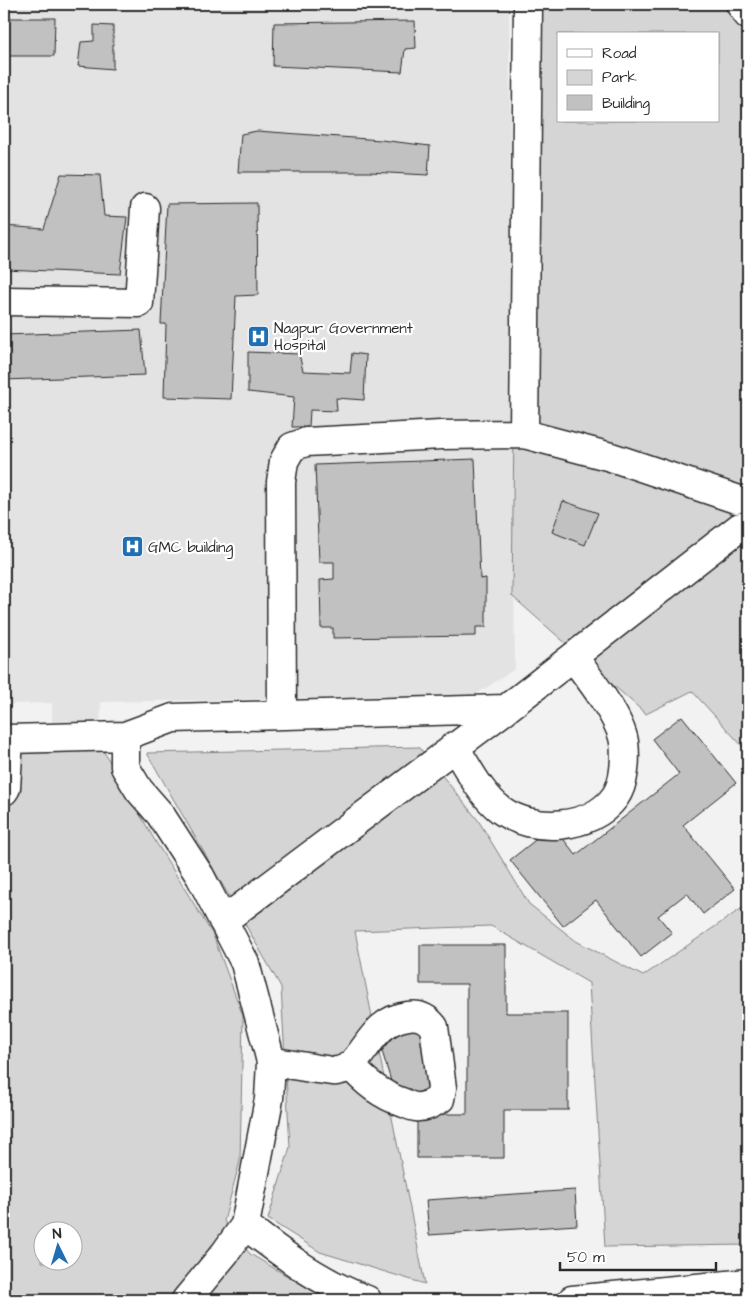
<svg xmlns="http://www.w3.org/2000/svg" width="752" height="1304" font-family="'Architects Daughter',sans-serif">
  <rect width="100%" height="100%" fill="#f2f2f2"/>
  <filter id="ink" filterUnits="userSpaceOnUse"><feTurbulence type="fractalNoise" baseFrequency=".02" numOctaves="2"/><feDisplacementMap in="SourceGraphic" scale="10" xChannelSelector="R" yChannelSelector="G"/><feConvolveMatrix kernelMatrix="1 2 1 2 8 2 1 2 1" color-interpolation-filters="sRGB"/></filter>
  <g filter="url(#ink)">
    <path fill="#e3e3e3" d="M4,4H509L515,669L475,695L101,702L100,729H52V703L4,704Z"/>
    <path fill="#d5d5d5" stroke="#808080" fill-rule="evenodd" d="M519,4H748V742L744,748L692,691L646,714L512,596ZM558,34H718V121H558Z
      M419,747L478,820L529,904L576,941L643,976L748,904V1245L605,1247L589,983L491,926L355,931L425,1284L320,1252L268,1219L290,1147L281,987L147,753Z
      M103,750L154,839L213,935L243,1016L240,1161L224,1221L250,1254L328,1300H4V754ZM42,1232H72V1262H42Z"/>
    <path fill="#c1c1c1" stroke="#2b2b2b" d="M105,4H142V7H105Z
      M569,4H622V6Z
      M4,18H55L54,56H4Z
      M415,21L416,48L405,49L402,72L273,66L274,23Z
      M94,25L113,26V69L78,66L81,42L94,41Z
      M257,131L381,140L430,146L428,175L369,172H238L241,134Z
      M61,174L100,175L104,216L127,217L120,274L4,269V226L44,229Z
      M257,203L258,295L236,296L231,399L164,397L166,324H161L167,204Z
      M141,330L145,375L4,380V335Z
      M248,352L299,354L303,371L350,373L352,353L366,355L364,400L336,398L337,411L310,410L309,427H292L294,397L248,392Z
      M475,459L480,579L486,578V627H476V636L333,638V628H321L320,580L334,579V562H319L315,465Z
      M563,501L598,513L585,545L552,532Z
      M682,716L736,783L683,825L735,889L703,914L687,893L658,916L672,933L641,957L596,900L563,926L510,860L553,826L576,855L679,774L652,739Z
      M420,945H506V1013H568V1110H504V1158H417V1114H467V984H420Z
      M403,1026L429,1032L434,1085L411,1096L393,1088L382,1051Z
      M575,1190L577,1225L429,1235L426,1200Z"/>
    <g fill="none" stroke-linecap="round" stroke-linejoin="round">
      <defs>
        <path id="minor" d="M740,4L748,15
          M4,301L139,303L145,208
          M524,434L528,4
          M282,715L281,482L284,461L292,447L306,442L441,435L524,434L611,457L736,499
          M125,736V767L139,790L160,814L200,876L245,963L268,1050L271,1062L269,1099L245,1225C283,1255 321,1283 367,1300
          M4,738L9,739L125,736L173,718L506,709L740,527
          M454,746C468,768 481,795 501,810C533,833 591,830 615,797C625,783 626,758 624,742C620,717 589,678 574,658
          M4,791L6,788L9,739
          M223,921L506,709
          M271,1062C287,1064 302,1066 317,1069C323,1069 331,1072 337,1071C365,1067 367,1021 408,1016C419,1014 427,1018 434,1027L442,1088L440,1099C433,1103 427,1107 419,1107C414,1108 408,1105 404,1103C381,1095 366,1083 350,1065
          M186,1300L225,1253L245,1225
          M572,1300L748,1283"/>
      </defs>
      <use href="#minor" stroke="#2b2b2b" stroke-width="31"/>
      <use href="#minor" stroke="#fff" stroke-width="28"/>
    </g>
  </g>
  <defs>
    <symbol id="hospital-square" viewBox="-11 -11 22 22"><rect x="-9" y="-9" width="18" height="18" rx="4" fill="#1f6fb2" stroke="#fff"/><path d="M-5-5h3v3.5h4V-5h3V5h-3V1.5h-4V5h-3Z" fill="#fff"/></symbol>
  </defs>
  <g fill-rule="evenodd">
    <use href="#hospital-square" x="246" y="324" width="25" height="25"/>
    <use href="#hospital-square" x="120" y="534" width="25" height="25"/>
  </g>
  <g text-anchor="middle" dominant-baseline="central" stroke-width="4.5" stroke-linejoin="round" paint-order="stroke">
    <g font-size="15" fill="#2b2b2b" stroke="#fff" text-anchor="start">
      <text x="274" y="328">Nagpur Government<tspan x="274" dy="17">Hospital</tspan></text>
      <text x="148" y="547">GMC building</text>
    </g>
  </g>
  <rect width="752" height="1304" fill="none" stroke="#fff" stroke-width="20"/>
  <rect x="10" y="10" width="732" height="1284" fill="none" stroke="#2b2b2b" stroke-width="2" filter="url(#ink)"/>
  <rect x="557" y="32" width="162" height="90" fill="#ffffff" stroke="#aaaaaa"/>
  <rect x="567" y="49" width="25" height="8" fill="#ffffff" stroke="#aaaaaa"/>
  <text x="602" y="58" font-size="15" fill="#2b2b2b">Road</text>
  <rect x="567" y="70" width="25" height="15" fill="#d5d5d5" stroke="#aaaaaa"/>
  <text x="602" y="82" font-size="15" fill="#2b2b2b">Park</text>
  <rect x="567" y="95" width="25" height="15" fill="#c1c1c1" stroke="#aaaaaa"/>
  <text x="602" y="108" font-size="15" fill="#2b2b2b">Building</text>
  <g transform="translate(58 1246) rotate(355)"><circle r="24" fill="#ffffff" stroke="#aaaaaa"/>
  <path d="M0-4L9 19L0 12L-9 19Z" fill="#1f6fb2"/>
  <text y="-8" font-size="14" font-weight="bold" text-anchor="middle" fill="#2b2b2b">N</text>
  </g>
  <path d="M560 1262v8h156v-8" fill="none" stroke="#2b2b2b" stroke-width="2.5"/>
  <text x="567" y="1262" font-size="15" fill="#2b2b2b" stroke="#ffffff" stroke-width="4" paint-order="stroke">50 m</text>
</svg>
